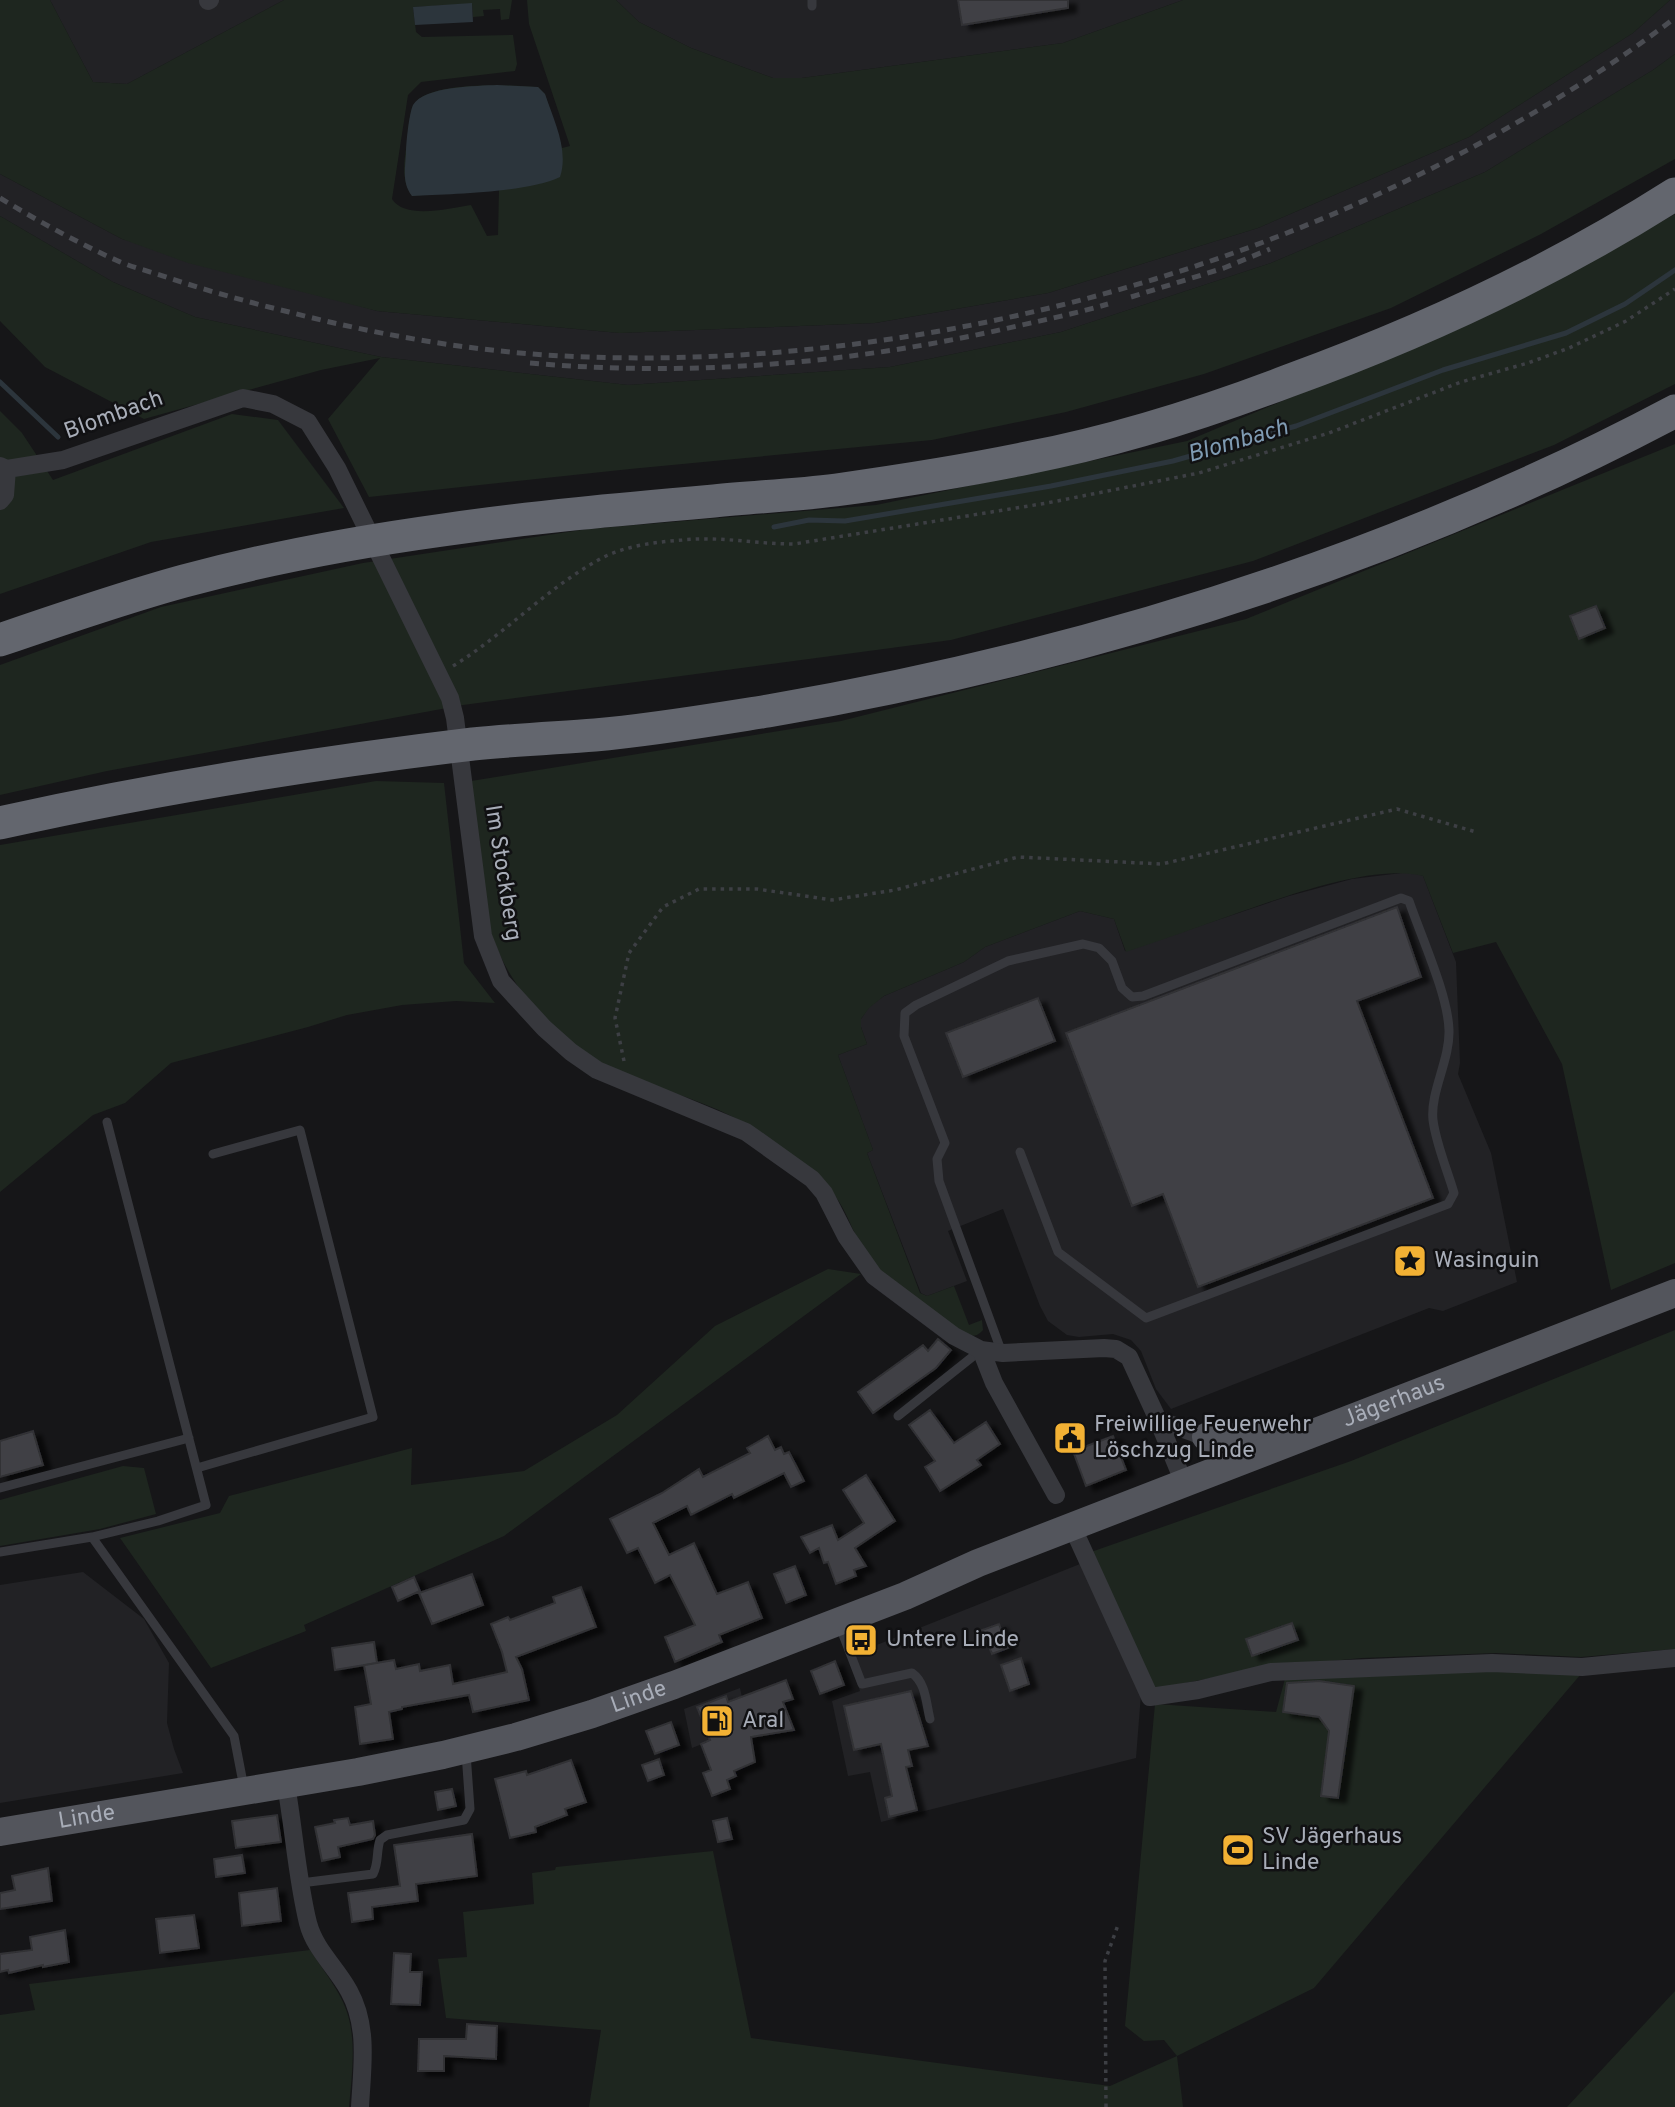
<svg xmlns="http://www.w3.org/2000/svg" width="1675" height="2107" font-family="Overpass,sans-serif">
  <defs>
    <filter id="shadow"><feDropShadow dx="8" dy="4.5" stdDeviation="2" flood-color="#0009"/></filter>
  </defs>
  <rect width="100%" height="100%" fill="#161618"/>
  <path fill="#222225" d="M50,0H284L127,84L93,82Z
    M616,0H1183L1063,43L802,78H773L691,48L639,22Z
    M1670,0H1675V54L1653,70L1485,172L1271,263L1061,332L890,367L628,385L381,357L195,317L113,282L0,216V174L122,239L377,311L620,333L875,323L1048,293L1258,228L1469,137L1633,33Z
    M1410,872L1423,876L1456,962L1460,1063L1458,1074L1491,1153L1517,1282L1443,1311L1429,1308L1171,1409L1156,1389L1141,1351L1131,1340L1113,1334L1079,1337L1067,1335L1048,1321L1040,1306L1003,1209L948,1231L967,1281L927,1296L921,1293L867,1153L873,1150L838,1055L867,1044L861,1027V1019L869,1007L884,996L964,962L985,947L1080,911L1114,919L1125,951L1289,896L1352,879Z
    M1085,1562L1141,1694L1136,1758L881,1822L870,1772L848,1776L832,1701L860,1691L845,1650L860,1644L859,1652Z
    M83,1572L144,1619L169,1663L167,1723L174,1749L183,1773L0,1803V1585Z
    M740,1688L748,1726L692,1748L684,1709Z"/>
  <path fill="#1e261f" d="M0,0H50L93,82L127,84L284,0H512L509,19L501,20L500,9L483,10L484,16L473,17L472,4L413,7L416,32L422,37L513,35L517,64L515,71L421,82L408,95L392,199C405,220 450,208 471,205L487,236L498,235L499,189L412,196C401,181 404,161 407,143C408,132 409,116 413,106C425,80 514,85 538,87L545,94L562,148L570,146L529,24L527,0H616L639,22L691,48L773,78H802L1063,43L1183,0H1670L1633,33L1469,137L1258,228L1048,293L875,323L620,333L377,311L188,263L122,239L0,174Z
    M1675,54V159L1541,234L1391,308L1204,374L1066,412L932,440L630,469L369,497L328,419L380,358L321,370L144,419L45,367L0,321V216L113,282L195,317L381,357L628,385L890,367L1061,332L1271,263L1485,172L1653,70Z
    M1675,214V384L1554,445L1253,561L951,640L463,705L107,771L0,795V665L161,607L363,563L588,529L876,505L1187,441L1499,310Z
    M0,411L22,433L53,480L232,414L278,420L344,508L151,542L0,594Z
    M1675,444V1263L1611,1290L1562,1064L1496,942L1453,953L1423,876C1372,863 1281,898 1232,915C1196,928 1161,940 1126,952L1114,919L1080,911L985,947L964,962L884,996L869,1008L861,1019V1027L867,1044L838,1055L873,1150L867,1153L920,1293L927,1296L954,1286L969,1325L982,1320L983,1330C979,1334 976,1337 970,1335C955,1330 887,1279 875,1267C855,1245 850,1211 830,1190C806,1164 764,1133 733,1117C695,1097 653,1089 615,1070C557,1042 508,989 489,927L471,781L841,721L1246,619Z
    M376,781L444,783L464,963L495,1003L456,1001L402,1005L347,1015L308,1027L171,1063L125,1103L93,1115L0,1192V845Z
    M828,1269L861,1274L504,1536L304,1625L306,1631L211,1668L120,1538L220,1513L229,1496L412,1448L411,1485L524,1471L617,1415L715,1326Z
    M1675,1330V1649L1581,1657L1496,1653L1362,1658L1267,1667L1150,1690L1091,1552L1351,1461Z
    M123,1466L144,1468L156,1514L100,1529L0,1546V1500Z
    M1491,1670L1581,1674L1314,1988L1177,2056L1183,2107H589L601,2030L446,2018L438,1959L467,1957L463,1912L534,1904L532,1873L555,1870L556,1867L713,1851L751,2038L1110,2086L1177,2056L1164,2040L1144,2041L1125,2026L1155,1704L1276,1712L1286,1675Z
    M310,1950C321,1967 334,1983 343,2002C358,2034 352,2073 349,2107H0V2015L35,2010L29,1984Z
    M1675,1991V2107H1567Z"/>
  <path fill="#2c353c" d="M472,3L473,22L415,25L413,7Z
    M497,85L538,87L545,94C554,121 569,150 560,177C526,193 450,194 412,196C402,183 405,169 406,154C406,143 409,114 413,105C424,86 478,86 497,85Z"/>
  <g fill="none" stroke-linecap="round" stroke-linejoin="round">
    <path stroke="#2c353c" stroke-width="5" d="M0,382L58,437
      M774,527L809,520L845,521L1051,486L1173,461L1296,426L1443,370L1566,333L1625,304L1675,270"/>
  </g>
  <path fill="#404145" stroke="#303034" stroke-width="2" filter="url(#shadow)" d="M958,0H1068V8L962,25Z
    M1596,606L1605,628L1579,639L1570,616Z
    M1397,907L1421,977L1357,1001L1433,1198L1198,1287L1163,1194L1132,1206L1066,1033Z
    M1038,998L1055,1041L963,1077L946,1033Z
    M938,1339L951,1350L936,1368L873,1413L858,1392L923,1345L928,1351Z
    M930,1410L954,1443L986,1422L1000,1444L977,1460L981,1465L940,1491L925,1467L935,1461L909,1425Z
    M33,1431L43,1465L0,1477V1441Z
    M768,1436L775,1450L781,1447L784,1454L789,1452L804,1481L791,1487L784,1473L734,1498L732,1494L691,1515L687,1506L653,1523L669,1555L694,1543L717,1594L748,1582L762,1618L719,1635L722,1642L675,1662L665,1637L695,1625L670,1575L655,1583L638,1548L627,1553L610,1519L662,1493L699,1469L703,1477L750,1453L747,1448Z
    M1113,1436L1126,1470L1086,1486L1073,1451Z
    M866,1475L895,1521L855,1548L866,1566L854,1570L856,1576L836,1584L828,1562L824,1563L819,1548L810,1553L801,1537L832,1525L838,1540L864,1523L843,1490Z
    M795,1566L806,1595L786,1603L774,1574Z
    M472,1574L483,1605L432,1624L419,1593Z
    M414,1577L420,1591L398,1601L392,1587Z
    M581,1587L596,1627L516,1657L522,1669L529,1700L473,1712L469,1695L402,1707V1709L389,1712L393,1739L360,1744L355,1707L371,1704L364,1665L394,1660L396,1669L419,1664L420,1671L450,1665L453,1684L507,1672L502,1652L491,1624L508,1617L510,1620L555,1603L553,1597Z
    M1292,1623L1298,1640L1252,1656L1246,1639Z
    M999,1624L1008,1648L992,1654L982,1630Z
    M374,1642L377,1663L335,1670L332,1648Z
    M1021,1658L1029,1684L1010,1691L1001,1665Z
    M835,1661L844,1685L820,1694L811,1671Z
    M786,1680L793,1699L783,1702L794,1730L751,1737L755,1762L734,1771L736,1776L727,1780L730,1789L712,1796L703,1773L711,1770L701,1744L710,1740L697,1707L726,1696L728,1702Z
    M1319,1681L1354,1686L1338,1798L1321,1796L1329,1731L1319,1717L1283,1712L1287,1683Z
    M911,1691L928,1746L908,1750L912,1766L906,1767L917,1810L889,1817L885,1798L892,1796L881,1744L854,1750L844,1706Z
    M671,1722L679,1745L655,1754L646,1731Z
    M659,1759L664,1775L648,1781L642,1765Z
    M571,1760L586,1802L565,1809L567,1815L535,1827L536,1832L510,1838L495,1779L526,1771L527,1775Z
    M452,1789L456,1806L438,1810L435,1792Z
    M277,1815L281,1842L236,1848L232,1821Z
    M348,1818L350,1825L373,1821L375,1835L373,1839L338,1847L340,1857L322,1861L315,1827L335,1823L334,1820Z
    M727,1818L732,1839L718,1842L713,1821Z
    M472,1834L477,1876L416,1884L418,1901L372,1907L373,1919L352,1922L348,1893L400,1886L394,1845Z
    M242,1855L245,1873L216,1877L214,1859Z
    M48,1868L52,1901L0,1909V1893L15,1890L12,1876Z
    M277,1888L281,1921L242,1926L239,1893Z
    M194,1915L199,1948L160,1953L156,1919Z
    M65,1930L69,1962L43,1967V1965L9,1973L8,1970L0,1972V1954L32,1950L30,1937Z
    M394,1953L411,1954L410,1972H422L420,2005L391,2004Z
    M467,2024L497,2026L496,2059L444,2056V2071H418L419,2039H466Z"/>
  <g fill="none" stroke-linecap="round" stroke-linejoin="round">
    <path stroke="#3d3f44" stroke-width="3.5" stroke-dasharray="3.5 5" stroke-linecap="butt" d="M453,666C505,634 547,588 600,559C624,546 655,542 682,540C719,536 757,544 794,544L1047,503L1199,473L1329,433L1461,382L1528,363L1569,348L1626,321L1675,289
      M624,1061L615,1018L629,953L663,907L699,889H757L832,900L895,890L1018,857L1162,864L1397,809L1476,832
      M1106,2107L1105,1961L1118,1925"/>
    <path stroke="#37383d" stroke-width="9" d="M812,0V6
      M1002,1353L939,1181L937,1159L945,1143L904,1036L905,1013L916,1005L1008,961L1083,944L1099,948L1112,961L1122,988L1132,997L1143,996L1401,898L1409,901C1421,936 1448,995 1449,1030C1450,1060 1430,1092 1433,1120C1436,1144 1447,1169 1454,1193L1448,1204L1146,1318L1058,1252L1020,1152
      M898,1416L981,1350
      M197,1468L373,1417L300,1130L213,1154
      M0,1488L189,1438
      M92,1537L158,1521L206,1505L107,1122
      M0,1552L92,1537L234,1736L244,1788
      M840,1627L862,1684L912,1673C926,1683 926,1703 930,1719
      M301,1883L373,1874C379,1863 376,1852 380,1840L387,1835L464,1820L470,1809L466,1753"/>
    <path stroke="#37383d" stroke-width="18" d="M208,1L210,0
      M0,466L7,469L63,460L243,398L273,404L308,422L337,468L450,698L455,718L483,936L501,981L544,1028L571,1052L597,1070L746,1132L812,1179L824,1193L846,1236L874,1276L954,1336L981,1350L1003,1353L1104,1348L1116,1349L1129,1357L1158,1420L1184,1483
      M0,501L5,495L7,469
      M981,1350L994,1383L1056,1495
      M1158,1420L1206,1437
      M1072,1526L1150,1697L1198,1690L1271,1672L1492,1663L1582,1667L1675,1658
      M286,1785C294,1830 297,1878 308,1923C315,1950 336,1967 349,1991C369,2027 362,2068 360,2107"/>
    <g stroke="#53555c" stroke-width="28">
      <path d="M1206,1437C1236,1440 1264,1432 1293,1434"/>
      <path id="s1" d="M0,1832L358,1772L443,1755L516,1737L592,1714L674,1685L905,1596L978,1563L1675,1293"/>
    </g>
    <path stroke="#63666e" stroke-width="33" d="M0,640C61,619 122,598 184,581C269,558 356,542 443,530C532,517 623,509 714,501C754,497 796,495 836,490C900,481 964,471 1027,458C1116,441 1204,413 1288,381C1423,332 1554,271 1675,194
      M0,823C156,788 315,763 473,744C514,740 554,738 595,735C652,730 711,720 768,711C1082,657 1392,561 1675,411"/>
    <path stroke="#4a4c52" stroke-width="5" stroke-dasharray="9 7" stroke-linecap="butt" d="M0,198C38,221 78,243 118,261C134,268 152,272 169,278C208,291 248,302 289,312C386,337 487,354 588,357C964,370 1375,245 1675,18
      M1131,297L1224,268L1270,249
      M530,363C690,377 848,364 1004,329C1039,321 1074,314 1108,304"/>
  </g>
  <defs>
    <symbol id="sight-square" viewBox="-11 -11 22 22"><rect x="-9" y="-9" width="18" height="18" rx="4" fill="#f2b134" stroke="#111113"/><path d="M0-6L1.8-2.2L6-1.7L2.9 1.2L3.7 5.4L0 3.3L-3.7 5.4L-2.9 1.2L-6-1.7L-1.8-2.2Z" fill="#111"/></symbol>
    <symbol id="civic-square" viewBox="-11 -11 22 22"><rect x="-9" y="-9" width="18" height="18" rx="4" fill="#f2b134" stroke="#111113"/><path d="M-.6-6.5H3V-4.5H.6V-3L4-1V1h2V6H-6V1h2V-1L-.6-3ZM-1.2 2.5V6h2.4V2.5Z" fill="#111"/></symbol>
    <symbol id="bus-square" viewBox="-11 -11 22 22"><rect x="-9" y="-9" width="18" height="18" rx="4" fill="#f2b134" stroke="#111113"/><path d="M-5-6H5V4H4V6H2V4H-2V6H-4V4H-5ZM-3.5-4V0h7V-4ZM-3.5 1.2v1.5H-2V1.2ZM2 1.2v1.5H3.5V1.2Z" fill="#111"/></symbol>
    <symbol id="fuel-square" viewBox="-11 -11 22 22"><rect x="-9" y="-9" width="18" height="18" rx="4" fill="#f2b134" stroke="#111113"/><path d="M-5.5-6h7V0h2V4h1.3V-2.5L3-4.5l.8-.8L6-3V5H2.5V1h-1V6h-7ZM-4.2-4.7v3.2H.2V-4.7Z" fill="#111"/></symbol>
    <symbol id="stadium-square" viewBox="-11 -11 22 22"><rect x="-9" y="-9" width="18" height="18" rx="4" fill="#f2b134" stroke="#111113"/><path d="M0-5a6.5 5 0 1 0 0 10a6.5 5 0 1 0 0-10ZM-3.5-1.8h7v3.6h-7Z" fill="#111"/></symbol>
  </defs>
  <g fill-rule="evenodd">
    <use href="#sight-square" x="1391" y="1242" width="38" height="38"/>
    <use href="#civic-square" x="1051" y="1419" width="38" height="38"/>
    <use href="#bus-square" x="842" y="1621" width="38" height="38"/>
    <use href="#fuel-square" x="698" y="1702" width="38" height="38"/>
    <use href="#stadium-square" x="1219" y="1831" width="38" height="38"/>
  </g>
  <g text-anchor="middle" dominant-baseline="central" stroke-width="5" stroke-linejoin="round" paint-order="stroke">
    <g font-size="23" fill="#a8adb8" stroke="#111113">
      <text transform="translate(114 416) rotate(-20)">Blombach</text>
      <text transform="translate(502 873) rotate(81)">Im Stockberg</text>
      <text stroke="none"><textPath href="#s1" startOffset="1465">Jägerhaus</textPath></text>
      <text stroke="none"><textPath href="#s1" startOffset="654">Linde</textPath></text>
      <text stroke="none"><textPath href="#s1" startOffset="88">Linde</textPath></text>
    </g>
    <g font-size="23" fill="#a8adb8" stroke="#111113" text-anchor="start">
      <text x="1434" y="1261">Wasinguin</text>
      <text x="1094" y="1425">Freiwillige Feuerwehr<tspan x="1094" dy="26">Löschzug Linde</tspan></text>
      <text x="886" y="1640">Untere Linde</text>
      <text x="742" y="1721">Aral</text>
      <text x="1262" y="1837">SV Jägerhaus<tspan x="1262" dy="26">Linde</tspan></text>
    </g>
    <g font-size="24" font-style="italic" fill="#7f9bb3" stroke="#111113">
      <text transform="translate(1238 442) rotate(-16)">Blombach</text>
    </g>
  </g>
</svg>
